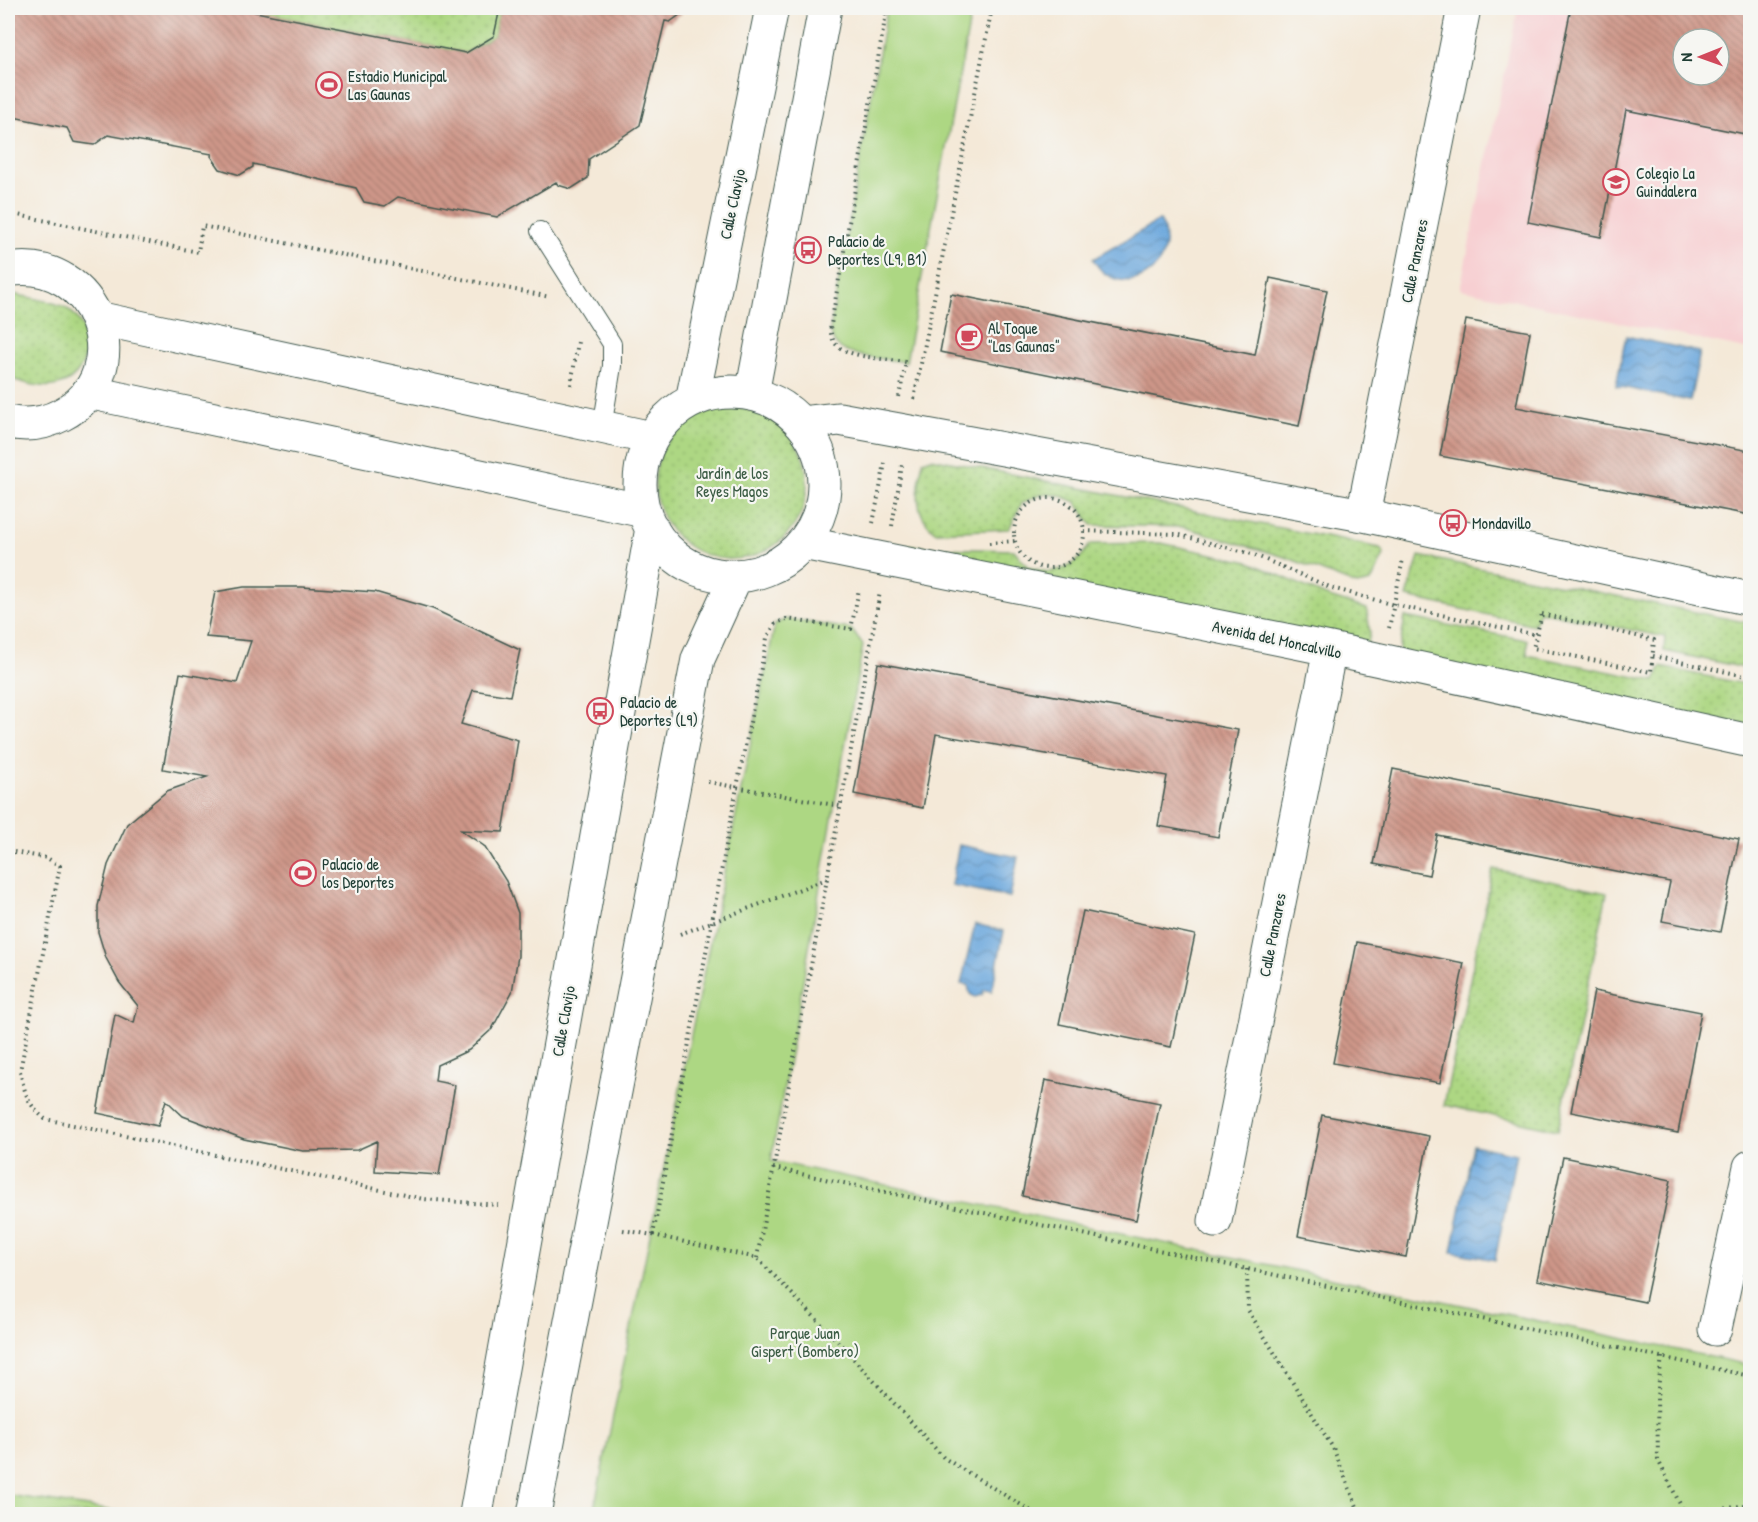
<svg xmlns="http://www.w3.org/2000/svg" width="1758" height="1522" font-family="'Patrick Hand',sans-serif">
  <defs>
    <pattern id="garden-dots" width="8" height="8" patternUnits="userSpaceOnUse" patternTransform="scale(1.5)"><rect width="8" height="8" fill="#add783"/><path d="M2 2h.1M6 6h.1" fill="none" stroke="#94b972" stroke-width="1.8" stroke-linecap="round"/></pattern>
    <pattern id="water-waves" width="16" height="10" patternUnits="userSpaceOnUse" patternTransform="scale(1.5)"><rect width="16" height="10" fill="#6da8dd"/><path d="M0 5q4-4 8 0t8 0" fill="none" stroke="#598ab4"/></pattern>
    <pattern id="building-back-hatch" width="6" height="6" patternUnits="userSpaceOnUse" patternTransform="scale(1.5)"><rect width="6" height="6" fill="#cf9789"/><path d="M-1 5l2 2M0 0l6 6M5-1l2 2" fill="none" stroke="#a77c71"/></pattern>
  </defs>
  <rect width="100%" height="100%" fill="#f6f6f2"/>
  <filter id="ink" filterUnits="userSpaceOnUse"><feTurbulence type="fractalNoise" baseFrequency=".0167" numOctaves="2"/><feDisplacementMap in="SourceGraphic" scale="12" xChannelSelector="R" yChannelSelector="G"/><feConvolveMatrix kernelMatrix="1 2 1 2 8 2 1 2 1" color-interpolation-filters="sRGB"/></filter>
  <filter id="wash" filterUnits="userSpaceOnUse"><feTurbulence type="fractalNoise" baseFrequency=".008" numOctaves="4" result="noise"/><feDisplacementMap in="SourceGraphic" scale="24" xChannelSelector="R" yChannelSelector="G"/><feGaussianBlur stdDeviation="1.35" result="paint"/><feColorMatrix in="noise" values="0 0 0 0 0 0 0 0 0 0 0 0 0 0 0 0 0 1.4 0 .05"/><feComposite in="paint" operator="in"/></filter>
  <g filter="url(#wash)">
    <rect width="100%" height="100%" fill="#f4e9d8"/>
    <path fill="#f7cfd2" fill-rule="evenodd" d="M1518,8H1750V350L1460,289ZM1683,39H1719V75H1683Z"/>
    <path fill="#add783" stroke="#668a5c" stroke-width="1.5" d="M887,8H972L906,362C889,359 853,358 839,347C833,343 832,337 830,330Z
      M786,619L851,629L863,645L771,1161L1750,1365V1514H593L775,624Z
      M8,1495L134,1514H8Z"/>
    <path fill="url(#garden-dots)" stroke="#668a5c" stroke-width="1.5" d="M236,8H500L494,36L466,53Z
      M8,293C24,297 52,300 66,308C97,327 92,381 53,386C39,388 22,382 8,378Z
      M655 483a76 76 0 1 1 152 0a76 76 0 1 1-152 0Z
      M931,458L1380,548L1384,555L1371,582L1357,585L1288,558L1184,527L1092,525L1076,502L1059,495L1042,494L1022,503L1009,529L936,532C911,512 918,488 923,461Z
      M1161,543L1249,562L1326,596L1367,609L1370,634L1366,650L903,555L907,546L911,545L933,548L1014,550L1028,567L1048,572L1066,568L1080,558L1090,544Z
      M1419,556L1750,623V669L1664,651L1665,637L1539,611L1534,625L1407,597Z
      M1405,617L1527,640V655L1655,681L1661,667L1750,685V729L1398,659Z
      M1493,869L1607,893L1558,1130L1444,1105Z"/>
    <path fill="url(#water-waves)" stroke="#467288" stroke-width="1.5" d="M1160,220C1184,269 1118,306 1093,259Z
      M1626,336L1700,352L1690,401L1616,386Z
      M959,845L1018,857L1010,897L951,885Z
      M975,924L1004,931L992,991L984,990L982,995L975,997L970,994L968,985L961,984Z
      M1473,1145L1516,1154L1495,1260L1452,1252Z"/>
    <g id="blocks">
      <path fill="url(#building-back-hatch)" fill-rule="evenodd" d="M8,8H236L466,53L494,36L500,8H683L681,14L670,22L665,21L640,125L589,159L588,178L571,189L558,185L556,182L497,217L398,197L385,206L364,202L356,188L253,164V167L240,175L220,169L211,156L212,154L108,135L94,145L74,142L67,128L8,116Z
        M1571,8H1750V135L1626,110L1601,237L1528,222ZM1683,39H1719V75H1683Z
        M1270,278L1327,290L1299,426L940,352L951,294L1255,355Z
        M1466,320L1530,332L1516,407L1750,451V515L1440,456Z
        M244,587H302L375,592L433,609L520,650L510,696L473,690L461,724L518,740L503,832L461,830L484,846L506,881L518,913V956L512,992L492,1029L469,1050L437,1065L435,1081L455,1085L439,1175L375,1171L377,1141L357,1150L303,1151L244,1139L183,1116L166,1100L158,1126L97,1113L115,1014L134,1023L138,1006L119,982L106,958L98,932V906L108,865L127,824L167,791L207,777L163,769L180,673L237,683L251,641L206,637L215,592Z
        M878,663L1238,730L1218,837L1158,826L1167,776L936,734L923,808L854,794Z
        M1393,769L1739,839L1720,932L1662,921L1670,882L1437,835L1429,875L1374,864Z
        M1083,911L1195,935L1171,1047L1059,1024Z
        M1357,942L1464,963L1440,1083L1333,1063Z
        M1594,991L1701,1012L1678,1133L1571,1112Z
        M1045,1080L1160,1103L1136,1220L1022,1196Z
        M1322,1115L1429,1136L1406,1257L1298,1236Z
        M1563,1157L1671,1180L1645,1302L1537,1280Z"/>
    </g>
  </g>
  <g filter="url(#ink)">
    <use href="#blocks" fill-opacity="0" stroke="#3f574d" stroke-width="1.5"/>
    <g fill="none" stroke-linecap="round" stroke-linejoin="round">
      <defs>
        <path id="lane" d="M540,231L612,344V366L602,428"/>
        <path id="street" d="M8,270C96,254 141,374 61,415C44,424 26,426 8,422
          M97,318L652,438
          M88,392L644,511
          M640 484a92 92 0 1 1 184 0a92 92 0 1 1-184 0Z
          M752,394L825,8
          M692,401L772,8
          M801,423L839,419L1363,515L1750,599
          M1363,515L1464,8
          M803,543L1330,649L1750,741
          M1215,1221L1330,649
          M1715,1329L1750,1167
          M476,1514L652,528
          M534,1514L698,659L736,576"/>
      </defs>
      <use href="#lane" stroke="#3f574d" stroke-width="20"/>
      <use href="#street" stroke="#3f574d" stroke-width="35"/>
      <path stroke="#3f574d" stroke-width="4" stroke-dasharray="1.5 4.5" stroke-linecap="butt" d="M887,8L830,330C832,337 833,343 839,347C853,358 889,359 906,362L899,397
        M8,213L198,252L202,226L550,297
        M571,385L578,342
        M914,399L992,8
        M1014 533a35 35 0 1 1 70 0a35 35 0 1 1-70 0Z
        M873,523L885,463
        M892,526L902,465
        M1084,531L1176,534L1252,554L1332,588L1394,605L1537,635
        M989,543L1015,541
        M1542,614L1654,640L1651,672L1533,648Z
        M1389,628L1403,559
        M1653,656L1750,677
        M708,782L840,806
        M8,851L47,858L60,866L20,1071C25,1093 27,1104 45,1119L423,1199L498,1205
        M680,934L827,879
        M773,1168L1750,1376
        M623,1230L653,1235L737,787L767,638L775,624L786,619L851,629L859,589
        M653,1235L757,1258L830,1333L944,1458L1036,1514
        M757,1258L880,592
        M1247,1269L1248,1310L1333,1448L1360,1514
        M1662,1357L1657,1396L1658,1460L1685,1514
        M1696,1514L1750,1504"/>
      <use href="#lane" stroke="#fff" stroke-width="18"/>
      <use href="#street" stroke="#fff" stroke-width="33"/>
    </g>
  </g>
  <defs>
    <symbol id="stadium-ring" viewBox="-11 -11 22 22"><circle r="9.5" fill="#f6f6f2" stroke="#d1495b" stroke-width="1.5"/><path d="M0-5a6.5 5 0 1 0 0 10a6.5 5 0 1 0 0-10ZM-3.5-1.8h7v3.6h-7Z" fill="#d1495b"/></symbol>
    <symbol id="school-ring" viewBox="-11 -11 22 22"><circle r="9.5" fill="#f6f6f2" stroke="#d1495b" stroke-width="1.5"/><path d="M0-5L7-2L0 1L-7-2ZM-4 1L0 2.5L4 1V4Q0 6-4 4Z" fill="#d1495b"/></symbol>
    <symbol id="bus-ring" viewBox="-11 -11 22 22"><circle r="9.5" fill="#f6f6f2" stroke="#d1495b" stroke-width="1.5"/><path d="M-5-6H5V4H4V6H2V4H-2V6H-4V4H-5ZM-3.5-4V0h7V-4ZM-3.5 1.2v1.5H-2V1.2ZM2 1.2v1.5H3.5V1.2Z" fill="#d1495b"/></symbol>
    <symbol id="cafe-ring" viewBox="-11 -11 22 22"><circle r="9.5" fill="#f6f6f2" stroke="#d1495b" stroke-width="1.5"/><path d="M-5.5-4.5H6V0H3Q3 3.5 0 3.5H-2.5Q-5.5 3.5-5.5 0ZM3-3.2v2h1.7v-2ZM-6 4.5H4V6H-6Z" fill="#d1495b"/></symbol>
  </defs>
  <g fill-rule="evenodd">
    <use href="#stadium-ring" x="314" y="70" width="30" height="30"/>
    <use href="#school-ring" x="1601" y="167" width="30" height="30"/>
    <use href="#bus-ring" x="793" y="235" width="30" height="30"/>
    <use href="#cafe-ring" x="954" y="322" width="30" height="30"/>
    <use href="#bus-ring" x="1438" y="508" width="30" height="30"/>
    <use href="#bus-ring" x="585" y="696" width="30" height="30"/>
    <use href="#stadium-ring" x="288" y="858" width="30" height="30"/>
  </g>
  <g text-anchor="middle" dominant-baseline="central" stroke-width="4.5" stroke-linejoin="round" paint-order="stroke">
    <g font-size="16" fill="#1f3d34" stroke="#f6f6f2" text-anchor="start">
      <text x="348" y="76">Estadio Municipal<tspan x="348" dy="18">Las Gaunas</tspan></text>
      <text x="1636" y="173">Colegio La<tspan x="1636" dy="18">Guindalera</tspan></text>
      <text x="828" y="241">Palacio de<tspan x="828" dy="18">Deportes (L9, B1)</tspan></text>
      <text x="988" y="328">Al Toque<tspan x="988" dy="18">"Las Gaunas"</tspan></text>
      <text x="1472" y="523">Mondavillo</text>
      <text x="620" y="702">Palacio de<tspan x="620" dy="18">Deportes (L9)</tspan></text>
      <text x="322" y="864">Palacio de<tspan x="322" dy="18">los Deportes</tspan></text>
    </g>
    <g font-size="16" fill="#1f3d34" stroke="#f6f6f2">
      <text transform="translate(732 204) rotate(-78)">Calle Clavijo</text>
      <text transform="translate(1414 261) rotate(-79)">Calle Panzares</text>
      <text transform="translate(1277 639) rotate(12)">Avenida del Moncalvillo</text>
      <text transform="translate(1272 935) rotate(-79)">Calle Panzares</text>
      <text transform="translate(563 1021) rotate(-80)">Calle Clavijo</text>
    </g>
    <g font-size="16" fill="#3b5c44" stroke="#f6f6f2">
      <text x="732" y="473">Jardín de los<tspan x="732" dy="18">Reyes Magos</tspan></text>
      <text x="805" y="1333">Parque Juan<tspan x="805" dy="18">Gispert (Bombero)</tspan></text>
    </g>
  </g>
  <rect width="1758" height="1522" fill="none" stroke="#f6f6f2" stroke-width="30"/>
  <g transform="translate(1701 57) rotate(269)"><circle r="28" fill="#f6f6f2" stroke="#a0aca6" stroke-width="1.5"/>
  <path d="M0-4.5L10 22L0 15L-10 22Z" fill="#d1495b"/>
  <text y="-9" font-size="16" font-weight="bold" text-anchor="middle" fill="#1f3d34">N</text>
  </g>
</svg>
